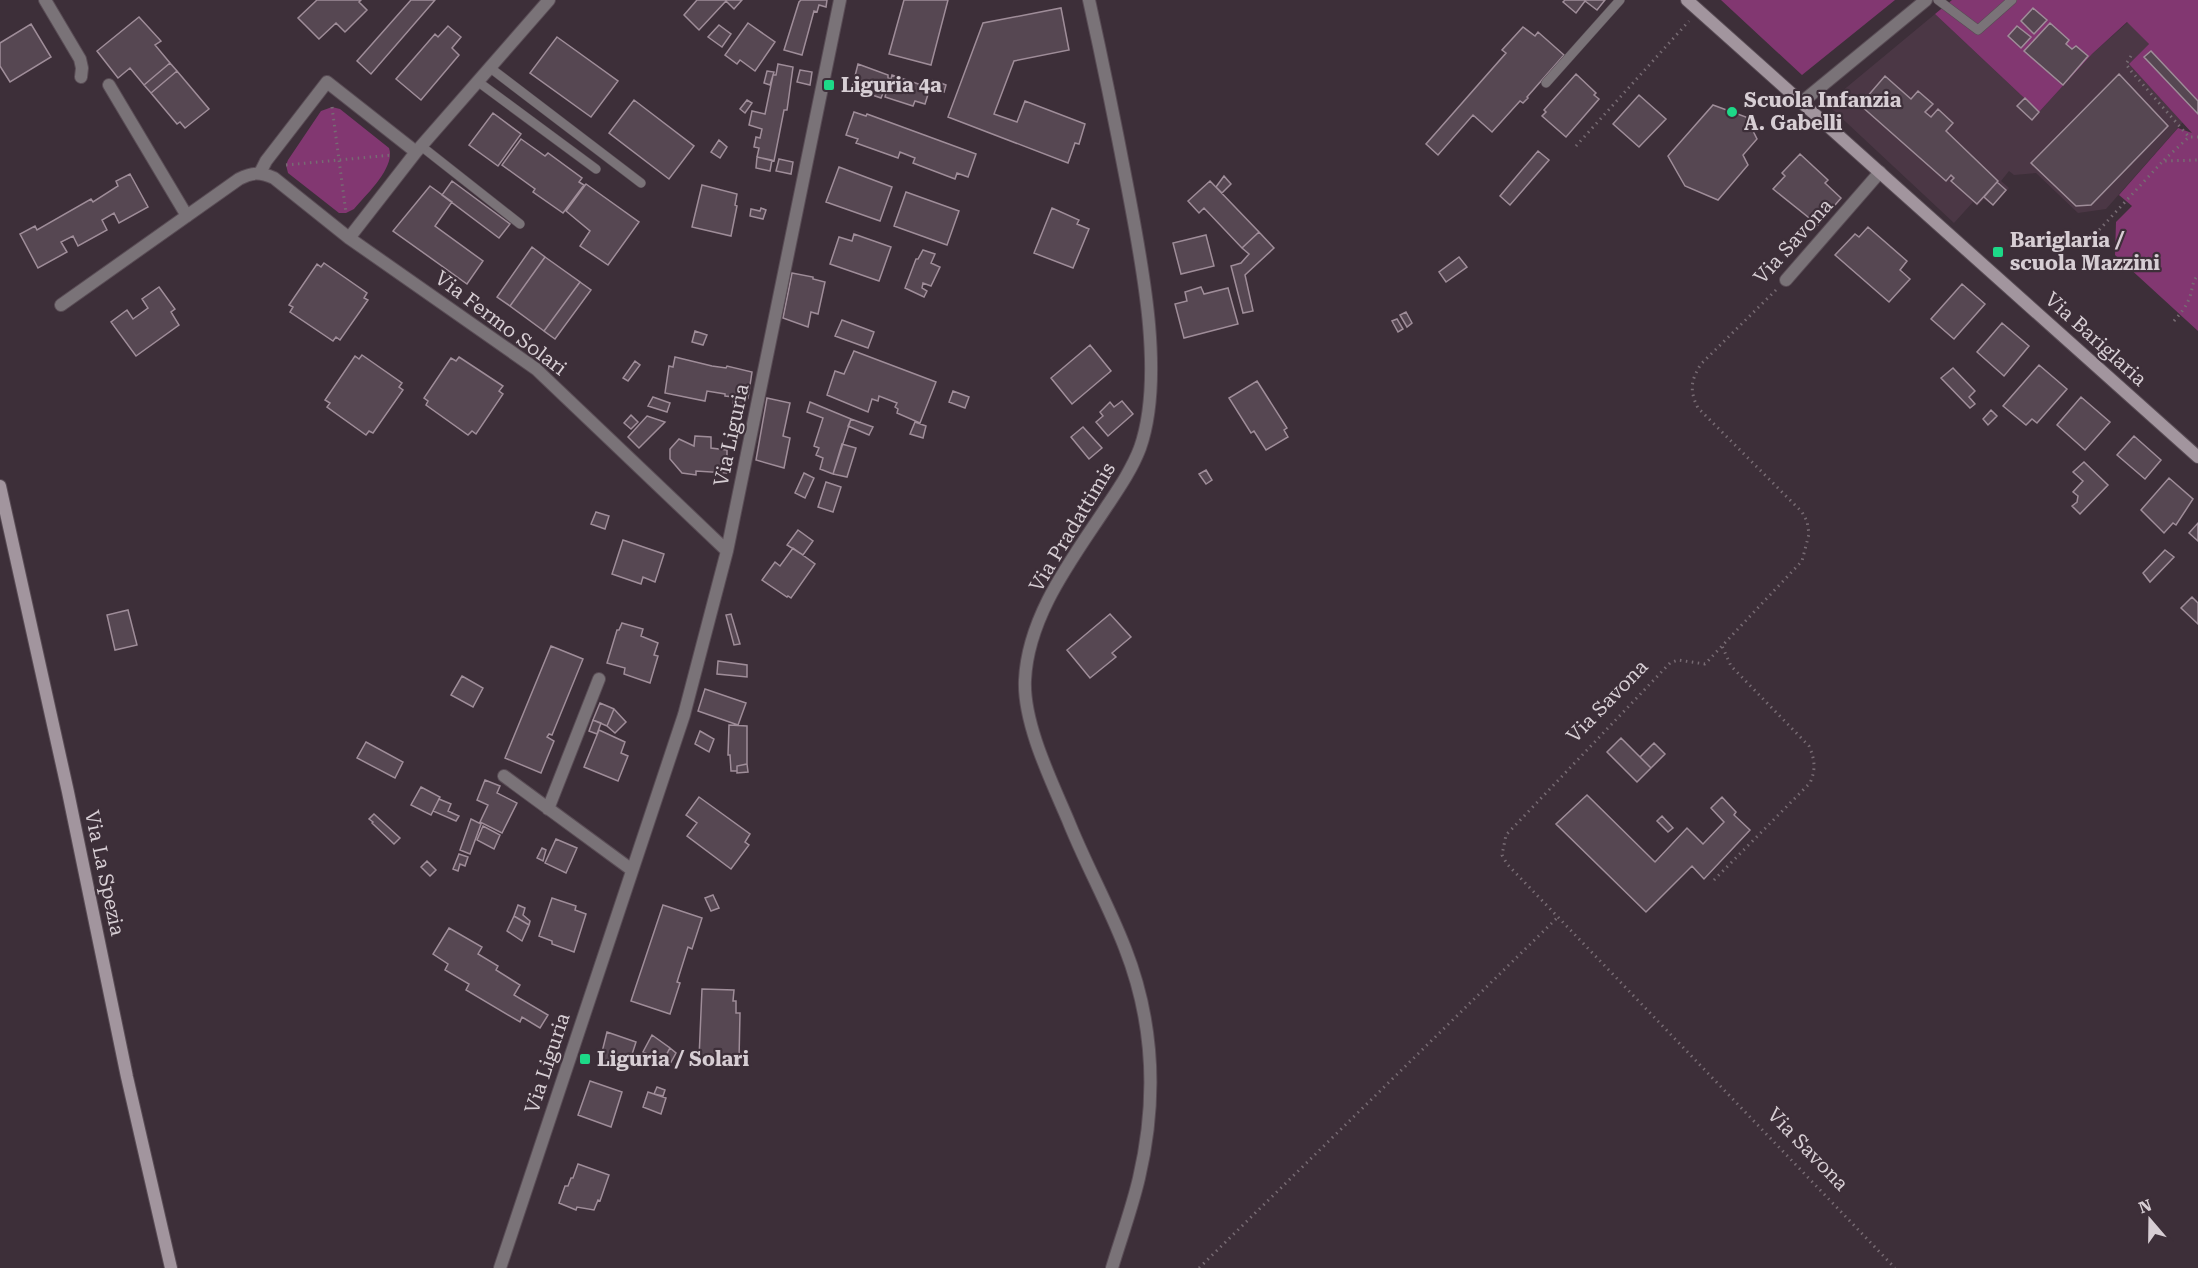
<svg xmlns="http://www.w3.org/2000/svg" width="2198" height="1268" font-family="'Roboto Serif',serif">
  <rect width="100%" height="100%" fill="#3d2f39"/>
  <path fill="#4b3745" d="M1935,14L2039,112L2092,54L2128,22L2149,44L2129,64L2183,122L2106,209L2078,213L2036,173L2014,175L2009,171L2001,181L2009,188L1993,206L1984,199L1977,206L1973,202L1954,223L1832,109L1835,97Z"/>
  <path fill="#823771" d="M1721,0H1895L1802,75Z
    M1952,0H2198V331L2115,255L2116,222L2132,206L2119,195L2178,128L2192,133L2129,64L2149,44L2127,22L2092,54L2039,112L1935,14Z
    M332,107L340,109L389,148C396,167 366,195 354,209L346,213H339L288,173L286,165L288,160L321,111Z"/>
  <path fill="#564752" stroke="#9f8d99" stroke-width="1.5" d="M317,0H361L359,2L367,10L345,32L336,23L319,39L298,18Z
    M411,0H435L371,74L357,61Z
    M697,0H742L734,9L726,1L699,30L684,15Z
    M801,0H827L826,7L819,5L817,12L814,11L802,55L784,50L799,2Z
    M904,0H948L931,65L889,54Z
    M1565,0H1605L1597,10L1585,1L1576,13L1563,2Z
    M1061,8L1069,50L1014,61L994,114L1017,122L1025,101L1085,124L1079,144L1075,143L1068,163L948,117L983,23Z
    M2033,8L2047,20L2034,34L2021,21Z
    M139,17L161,41L155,45L170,63L144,85L130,68L118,78L97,51Z
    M748,23L775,42L755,71L740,60L737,64L725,55Z
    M2050,23L2069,40L2066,44L2072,49L2076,46L2088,56L2063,85L2024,51Z
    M31,24L51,57L10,82L0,66V43Z
    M719,25L731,34L722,47L708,37Z
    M448,26L461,37L452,48L459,55L421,100L396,79L435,34L438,37Z
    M2017,26L2031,37L2021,48L2008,36Z
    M1523,27L1535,36L1538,32L1564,55L1527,97L1528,98L1523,103L1520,101L1492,132L1473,115L1438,155L1426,144L1506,53L1502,50Z
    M557,37L618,81L591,117L530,73Z
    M2151,51L2198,101V114L2144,57Z
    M170,63L177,71L151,93L144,85Z
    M778,64L793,67L787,110H784L774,161L757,157L759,148L754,147L756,137L760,138L762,129L749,125L752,111L765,114L773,75H776Z
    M858,64L888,75V78L891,79L892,75L930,88L925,104L915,101L913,106L885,97L886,93H883L881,98L852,88Z
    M800,70L812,72L810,85L797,82Z
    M177,71L209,109L185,128L180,122L177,124L151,93Z
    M767,71L774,72L770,85L764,83Z
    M1576,74L1596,93L1594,95L1599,99L1566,137L1542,116L1546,112L1544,110Z
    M2119,74L2168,126L2091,205L2076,206L2031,163Z
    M1885,76L1911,99L1918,91L1933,104L1925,112L1931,117L1938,109L1953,123L1946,131L1998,181L1977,204L1951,181L1954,178L1951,175L1946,181L1860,105Z
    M933,80L946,85L944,92L930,87Z
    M1639,95L1666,119L1639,147L1613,124Z
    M2025,98L2039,112L2032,120L2017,106Z
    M634,100L694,146L669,179L609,133Z
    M747,100L752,103L745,113L740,109Z
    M1713,105L1746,117L1757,139L1743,155L1748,165L1718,200L1685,186L1668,156Z
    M854,112L866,116L867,114L976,154L968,177L957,173L955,179L913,163L915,158L900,152L898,158L856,143L858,139L846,135Z
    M493,113L521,134L498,166L469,145Z
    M521,139L545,156L548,153L582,178L579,182L584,185L563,213L533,192L535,189L502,165Z
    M719,140L727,147L720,158L711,152Z
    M1538,151L1549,160L1510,205L1500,196Z
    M1800,154L1828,180L1825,183L1841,198L1818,225L1773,189L1785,176L1782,173Z
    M757,157L772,160L770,171L756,168Z
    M779,159L793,162L791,174L776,171Z
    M839,167L892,187L880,221L826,202Z
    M130,174L148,207L119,223L114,213L102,220L107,230L78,246L73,236L61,242L67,252L38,268L20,234L35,226L37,230L91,199L93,202L118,186L116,181Z
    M1224,176L1231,184L1222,193L1216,187Z
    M452,181L510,224L499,238L442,195Z
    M1210,181L1259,232L1242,248L1204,208L1199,213L1188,201Z
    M1997,182L2006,190L1993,205L1984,197Z
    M586,184L639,222L608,265L580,246L590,231L566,211Z
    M702,185L737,194L735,205L737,206L731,236L692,227Z
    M430,186L452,202L435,226L483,261L467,284L393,231Z
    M906,192L959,211L947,245L894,226Z
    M761,208L766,210L763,219L750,216L751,209L760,211Z
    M1052,208L1079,220L1077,224L1089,229L1073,268L1034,253Z
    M1868,227L1907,261L1900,270L1910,279L1889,302L1835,255L1855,234L1859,237Z
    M1259,232L1274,248L1245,275L1253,311L1243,313L1231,266L1241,263L1249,254L1242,248Z
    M854,234L891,247L879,281L830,264L839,237L852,241Z
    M1206,235L1214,266L1181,274L1173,243Z
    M532,247L545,257L510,306L497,297Z
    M923,250L935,254L931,263L940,267L931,286L923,283L922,288L927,291L924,297L905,288L916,259H918Z
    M545,257L580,282L544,331L510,306Z
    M1459,257L1467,267L1446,282L1439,272Z
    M324,263L367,293L364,298L368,300L340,340L336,337L333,341L290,312L293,307L289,305L317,264L321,267Z
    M792,273L813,277V279L825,282L818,314L811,312L808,327L783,318Z
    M580,282L591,290L555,339L544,331Z
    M1962,284L1985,304L1954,339L1931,319Z
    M159,287L175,309L171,312L179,325L136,356L111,322L127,310L133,319L148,308L142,299Z
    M1201,287L1204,294L1228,288L1238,324L1184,338L1175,304L1187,301L1185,292Z
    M1406,312L1412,323L1407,327L1400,315Z
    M1397,319L1403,329L1398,332L1392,321Z
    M842,320L874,332L868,348L835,336Z
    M2002,323L2029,346L2004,376L1977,352Z
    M695,331L707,335L703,345L692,342Z
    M1090,345L1111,371L1072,404L1051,378Z
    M854,351L936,382L920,423L897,413L898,409L895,407L897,403L879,396L878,401L872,399L868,412L827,395L835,371L844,374Z
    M362,355L402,383L399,387L403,390L373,433L369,431L366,435L327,407L330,403L325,400L355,356L359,359Z
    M459,357L503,386L499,391L503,394L476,434L472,431L468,435L426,405L428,401L424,398L451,358L456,361Z
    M675,357L712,366L726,368L727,366L752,372L748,398H745L744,406L733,404L734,397L725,396V394L707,391L705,401L665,393L669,366L673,367Z
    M635,361L640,365L628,381L623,378Z
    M2039,365L2067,389L2037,423L2032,419L2026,425L2003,406Z
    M1953,368L1975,391L1969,397L1975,404L1970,408L1941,378Z
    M1257,381L1287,428L1284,430L1288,437L1266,450L1254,431L1251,433L1229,398Z
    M953,391L969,397L965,408L949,402Z
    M653,397L670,403L667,412L648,406Z
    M2081,397L2110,422L2085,450L2057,425Z
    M767,398L790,403L783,436L790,438L784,468L756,460Z
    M1122,401L1133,414L1108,436L1096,422L1103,416L1100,412L1110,402L1114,407Z
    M810,402L851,419L833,474L820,469L823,458L816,455L819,448L814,446L823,418L807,412Z
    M1991,410L1997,416L1988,425L1983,419Z
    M631,415L638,422L631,429L624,423Z
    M647,416L665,422L639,448L628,437Z
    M851,419L873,427L869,435L848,426Z
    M915,422L926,426L923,438L910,434Z
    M1083,427L1102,448L1089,459L1071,437Z
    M695,436L711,437V448L727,450V473L696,471V475L682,473L670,459V449L679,439L694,446Z
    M2134,436L2161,460L2145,479L2117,455Z
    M842,444L856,448L847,477L833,474Z
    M2084,462L2108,485L2080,514L2072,506L2077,502L2078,496L2073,492L2083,481L2073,472Z
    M1206,470L1212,480L1206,484L1199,474Z
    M804,473L814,478L805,498L795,493Z
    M2169,478L2193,499L2176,525L2173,523L2164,533L2141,510Z
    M826,482L841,487L833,512L818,507Z
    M596,512L609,516L605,529L591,524Z
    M2198,523V541L2189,533Z
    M798,530L813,541L803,555L787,545Z
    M623,540L664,554L655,582L643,577L641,584L612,574Z
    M793,548L815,564L791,598L788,596L787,597L762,580L775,562L780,566Z
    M2165,550L2174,557L2150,582L2143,573Z
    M2192,597L2198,603V624L2181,608Z
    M128,610L137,645L115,650L107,615Z
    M731,614L740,644L734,645L726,615Z
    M1110,614L1131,637L1112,653L1116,657L1090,678L1067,650Z
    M622,623L643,629L641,636L658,643L654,655L658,656L650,683L624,674L625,668L607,663L617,630H619Z
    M551,646L583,659L552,735L549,734L547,737L554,741L541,773L505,758Z
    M718,661L747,665V677L717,674Z
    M462,676L483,688L473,707L451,695Z
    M705,689L746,703L738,725L698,711Z
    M600,703L614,709L607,726L593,720Z
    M614,709L626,722L615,733L607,726Z
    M593,720L601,723L597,734L589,731Z
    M729,725L747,726V764L737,766V771H731L730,755H728Z
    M599,730L625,742L621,753L628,756L618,781L584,767Z
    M700,731L714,739L709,752L695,744Z
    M1621,738L1651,768L1637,782L1607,752Z
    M366,742L403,762L395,778L357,758Z
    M1654,743L1665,754L1651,768L1640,757Z
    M747,764L748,772L737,773V766Z
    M485,780L500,786L497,793L517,803L502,833L480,822L488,805L477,800Z
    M421,787L440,797L431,815L411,805Z
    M1587,795L1655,862L1687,828L1703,844L1724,822L1711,808L1722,797L1736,812L1734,815L1750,830L1704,879L1692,866L1646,912L1556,824Z
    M699,797L750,834L745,842L749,845L731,869L687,836L697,823L686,815Z
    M439,799L451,804L448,811L459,816L456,821L433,811Z
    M374,814L400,838L394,844L372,823L373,822L369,819Z
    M1662,816L1673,828L1668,832L1657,821Z
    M471,819L481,824L470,854L460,850Z
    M483,826L500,835L494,849L477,840Z
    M556,839L577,848L566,873L545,863Z
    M542,848L546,850L543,861L537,858Z
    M459,854L468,857L465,866L460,864L458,871L453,869Z
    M427,861L436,870L430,876L421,867Z
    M713,895L719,908L711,911L705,898Z
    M552,898L576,906L575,910L586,914L574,952L552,944V941L539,936Z
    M518,905L525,908L523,915L530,921L529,925L514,916Z
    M663,905L702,918L692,949L688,947L677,982L680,983L670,1014L631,1001Z
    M514,916L529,925L522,941L507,931Z
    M449,928L482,947L478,954L498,966L496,970L520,985L514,995L548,1015L540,1028L522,1017L520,1022L466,990L469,984L445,970L448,964L433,954Z
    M702,989L734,990L733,1001H736V1013H740L739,1060L699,1058Z
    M607,1032L636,1042L627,1070L600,1060Z
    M652,1035L670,1048L663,1061L643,1052Z
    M670,1048L676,1053L670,1064L663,1061Z
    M590,1081L622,1092L611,1127L578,1115Z
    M657,1087L665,1090L663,1096L654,1094Z
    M648,1092L666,1098L661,1114L643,1107Z
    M578,1164L609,1175L600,1201L598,1200L594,1210L577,1207L576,1210L559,1203L565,1186H568L571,1178H573Z"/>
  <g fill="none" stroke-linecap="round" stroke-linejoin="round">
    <defs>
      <path id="lane" d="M1938,0L1978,30L2012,0
        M489,67L641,183
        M477,81L596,169
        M1546,83L1620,0
        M421,146L520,224"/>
      <path id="street" d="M45,0L80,59L82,68L81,77
        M1089,0C1103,63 1116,127 1128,190C1142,264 1165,377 1140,448C1132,469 1119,488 1107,506C1073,558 1028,615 1025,680C1023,723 1051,780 1068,820C1085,863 1108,904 1125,948C1154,1022 1157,1101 1139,1178C1132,1208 1121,1238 1112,1268
        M109,85L187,216
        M1802,102L1926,0
        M260,173L266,161L327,82L416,152
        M349,238L416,152L549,0
        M1786,280L1880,172
        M61,305L239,179C252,172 260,172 274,178L349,238L536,369L727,551
        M504,776L632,870
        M548,809L599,679
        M500,1268L684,715L727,551L840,0"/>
      <path id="secondary" d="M1687,0L2198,457
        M0,486L68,792L127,1077L171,1268"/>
    </defs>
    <use href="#lane" stroke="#594c55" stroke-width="10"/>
    <use href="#street" stroke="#594c55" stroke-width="14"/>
    <use href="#secondary" stroke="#594c55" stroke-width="14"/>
    <path stroke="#776b73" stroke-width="3" stroke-dasharray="1.5 4.5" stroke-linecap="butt" d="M2131,56L2126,64L2131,71L2189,137
      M332,107L346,213
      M1576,146L1689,21
      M2164,160L2189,137H2198
      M286,165L392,155
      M2087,243L2163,161L2198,160
      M1776,290L1701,364C1691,380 1689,390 1698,408L1802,512L1807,521L1809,534L1802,561L1705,664L1678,660L1670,663L1506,835L1502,855L1507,864L1895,1268
      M2174,321C2180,314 2186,307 2189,299C2193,290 2191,283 2198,275
      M1714,880L1810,783C1816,769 1815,760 1809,746L1731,666L1722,646
      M1199,1268L1558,917"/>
    <use href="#lane" stroke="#7a7378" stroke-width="9"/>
    <use href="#street" stroke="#7a7378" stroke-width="12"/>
    <use href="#secondary" stroke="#a2959e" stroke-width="12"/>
  </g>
  <g fill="#1dd988" stroke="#3d2f39" stroke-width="2">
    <rect x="823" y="79" width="12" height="12" rx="3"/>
    <circle cx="1732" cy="112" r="6"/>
    <rect x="1992" y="246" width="12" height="12" rx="3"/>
    <rect x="579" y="1053" width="12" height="12" rx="3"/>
  </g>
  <g text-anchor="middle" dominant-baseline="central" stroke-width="4.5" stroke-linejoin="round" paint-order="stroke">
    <g font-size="20" font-weight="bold" fill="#d7ced4" stroke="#3d2f39" text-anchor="start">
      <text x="841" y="85">Liguria 4a</text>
      <text x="1744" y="100">Scuola Infanzia<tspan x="1744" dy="23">A. Gabelli</tspan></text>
      <text x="2010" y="240">Bariglaria /<tspan x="2010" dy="23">scuola Mazzini</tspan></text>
      <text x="597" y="1059">Liguria / Solari</text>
    </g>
    <g font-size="20" fill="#d7ced4" stroke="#3d2f39">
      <text transform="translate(1793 241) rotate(-48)">Via Savona</text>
      <text transform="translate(501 323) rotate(37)">Via Fermo Solari</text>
      <text transform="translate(2096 339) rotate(42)">Via Bariglaria</text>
      <text transform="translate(731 435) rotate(-78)">Via Liguria</text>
      <text transform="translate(1072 527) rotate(-59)">Via Pradattimis</text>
      <text transform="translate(1607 701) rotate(-46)">Via Savona</text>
      <text transform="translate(105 873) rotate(78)">Via La Spezia</text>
      <text transform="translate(547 1063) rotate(-72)">Via Liguria</text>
      <text transform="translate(1808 1149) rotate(46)">Via Savona</text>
    </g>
  </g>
  <g transform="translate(2150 1220) rotate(340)" stroke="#3d2f39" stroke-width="4.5" paint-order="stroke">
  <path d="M0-4.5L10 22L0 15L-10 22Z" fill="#d7ced4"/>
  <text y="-9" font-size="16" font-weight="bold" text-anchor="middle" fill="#d7ced4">N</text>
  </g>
</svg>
